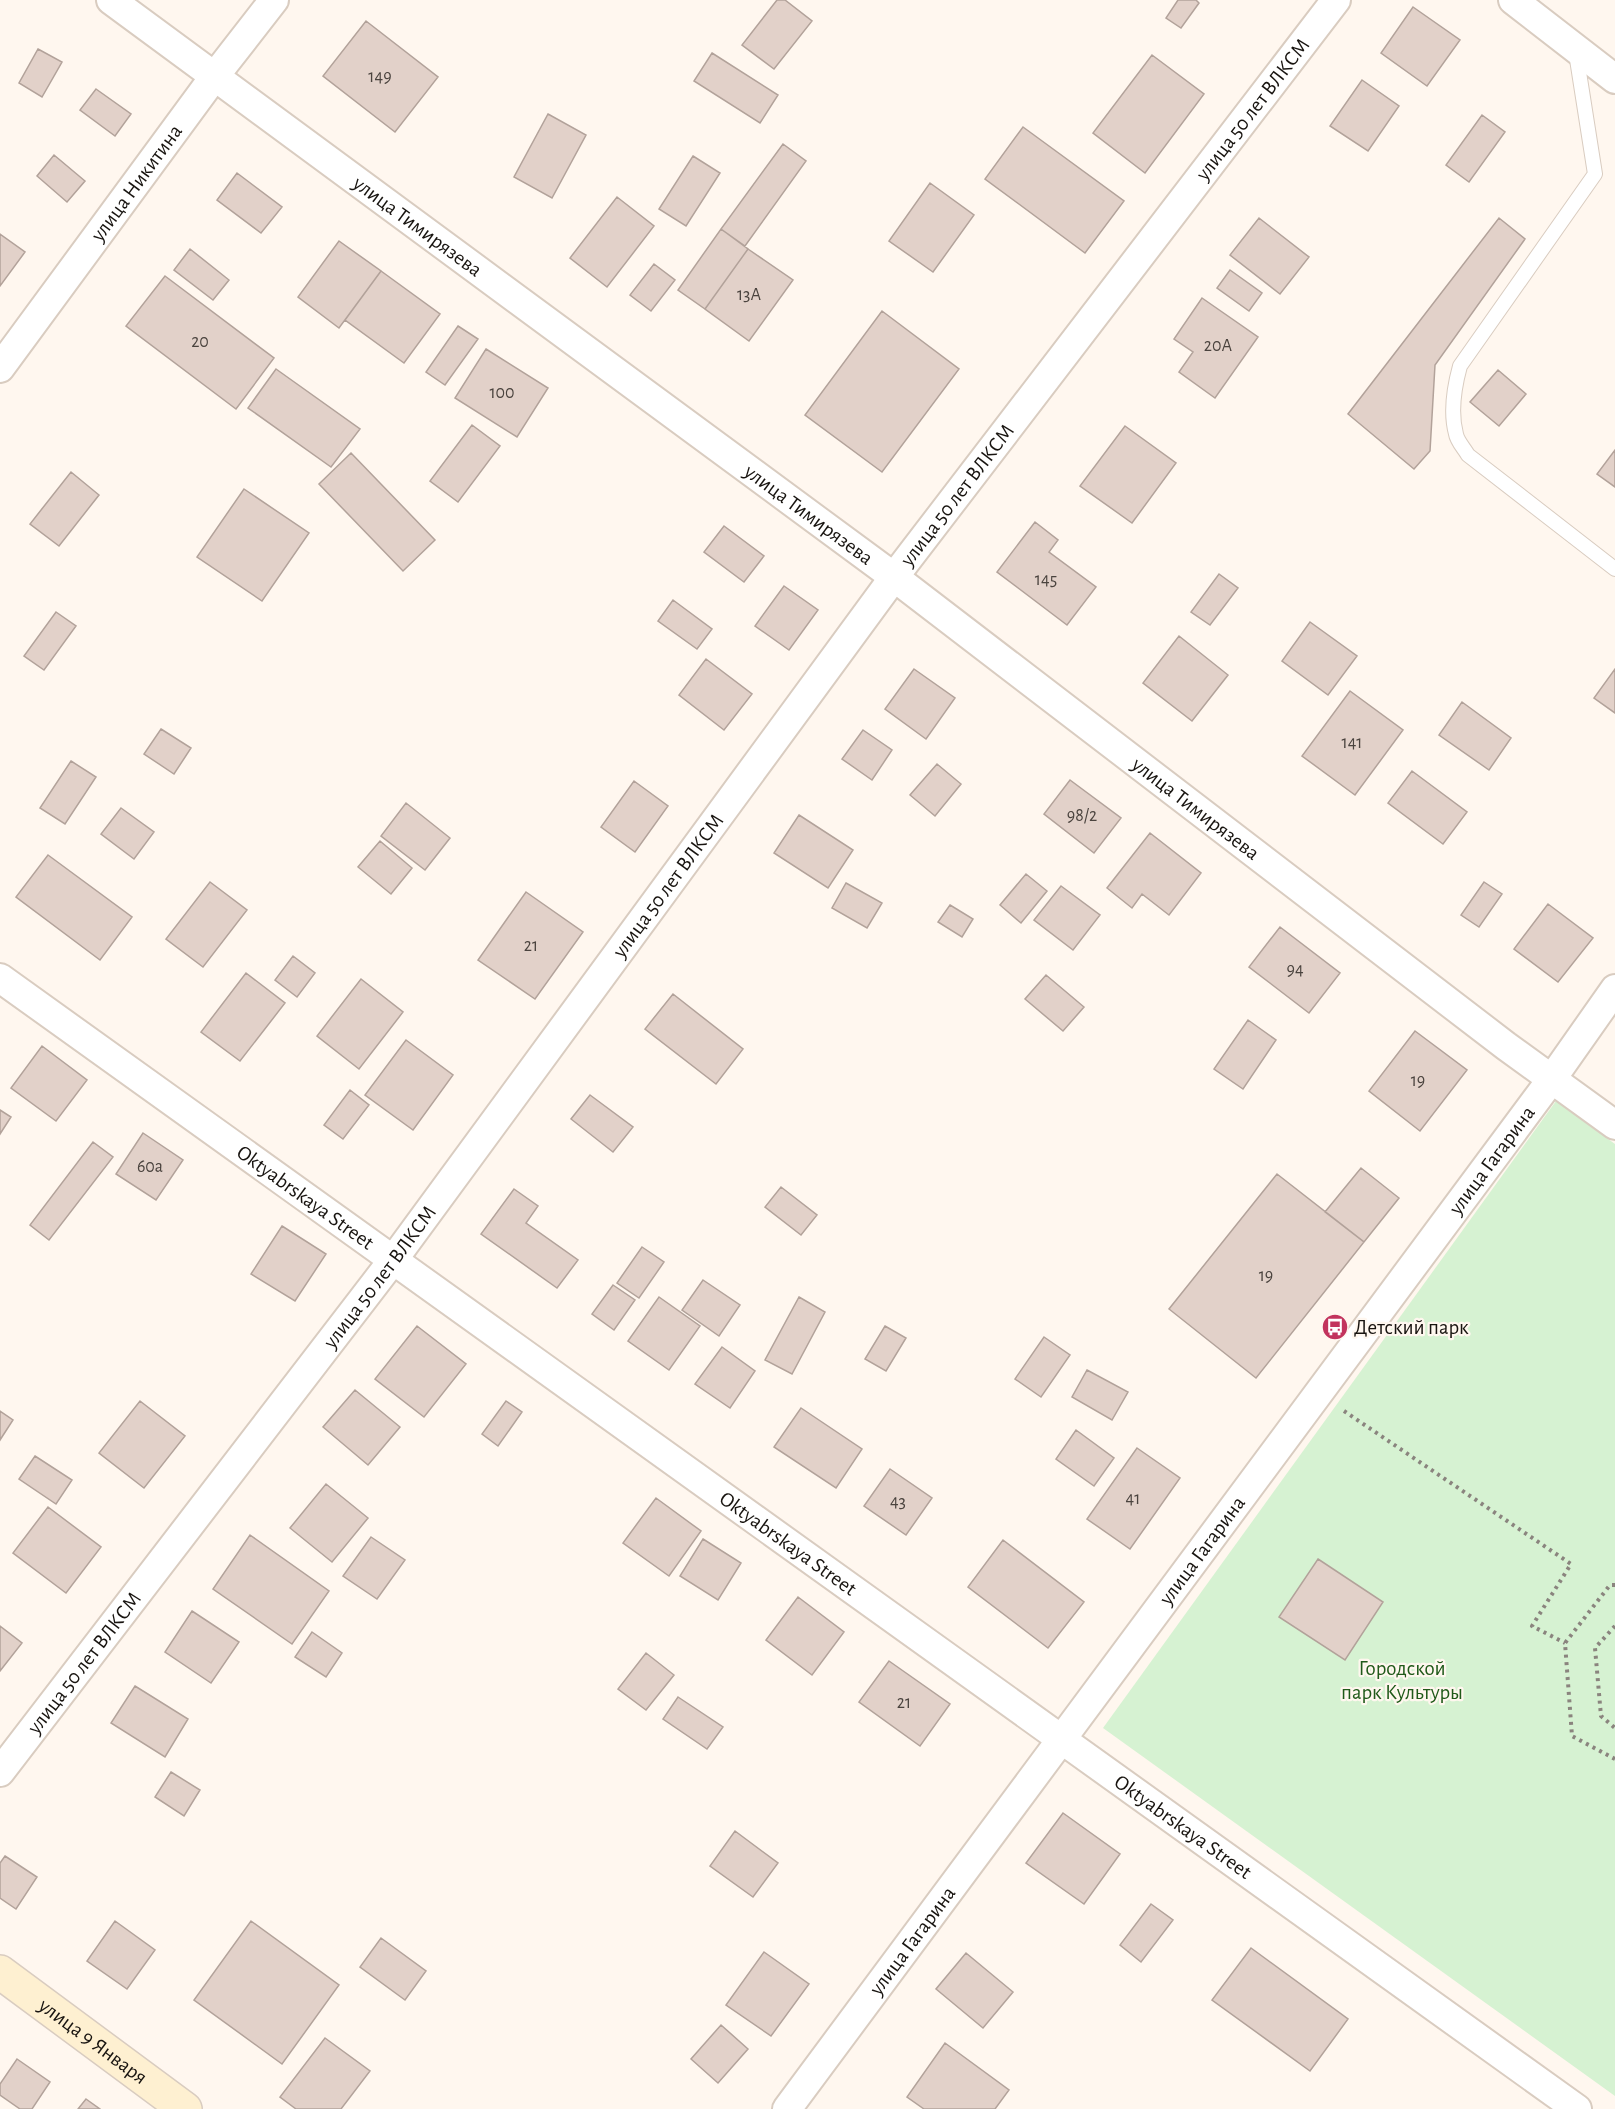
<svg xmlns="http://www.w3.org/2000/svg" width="1615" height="2109" font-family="'Alegreya Sans',sans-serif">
  <rect width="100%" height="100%" fill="#fff7ef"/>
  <path fill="#d6f2d2" d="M1556,1101L1615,1144V2096L1103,1728Z"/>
  <path fill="#e2d1c9" stroke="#b2a29a" stroke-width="1.5" d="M777,0H785L812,21L774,69L742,45Z
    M1178,0H1196L1199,3L1181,28L1166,18Z
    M1413,7L1460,40L1427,86L1381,53Z
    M366,21L438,77L395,132L323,76Z
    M38,49L62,62L42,97L19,83Z
    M712,53L778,95L760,123L694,81Z
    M1152,55L1204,94L1145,173L1093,133Z
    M1362,80L1399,106L1368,151L1330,126Z
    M96,89L131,114L115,136L80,110Z
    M548,114L586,135L552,198L514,177Z
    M1482,115L1505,132L1469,182L1446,165Z
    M1023,127L1124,201L1085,253L985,179Z
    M783,144L806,161L745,246L721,229Z
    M54,155L85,181L67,202L37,176Z
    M693,156L720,173L686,226L659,209Z
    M237,173L282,207L261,233L217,200Z
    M930,183L974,215L933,272L889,241Z
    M617,197L654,226L607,287L570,258Z
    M1259,218L1309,257L1280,294L1230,255Z
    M1499,218L1525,239L1435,365L1430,451L1414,469L1348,414Z
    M721,229L748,249L705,309L678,290Z
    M0,234L25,252L0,286Z
    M339,241L381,271L339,328L298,297Z
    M190,249L229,280L213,300L174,270Z
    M748,249L793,280L749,341L705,309Z
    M654,264L675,280L651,311L630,295Z
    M1230,270L1262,293L1249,311L1217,288Z
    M381,271L440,314L404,363L345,320Z
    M165,276L274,358L236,409L126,326Z
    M1202,298L1258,337L1215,398L1179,372L1193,352L1174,339Z
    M882,311L959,369L882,472L805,415Z
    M458,326L478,339L445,385L426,372Z
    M486,349L548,388L517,437L455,398Z
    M276,369L360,429L331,467L248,408Z
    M1498,370L1526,394L1499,426L1470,402Z
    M472,425L500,446L458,502L430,481Z
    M1125,426L1176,463L1132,523L1080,486Z
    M1615,450V487L1597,474Z
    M351,453L435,540L403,571L319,484Z
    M71,472L99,495L59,546L30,524Z
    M244,489L309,533L262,601L197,557Z
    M1035,522L1058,540L1049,552L1096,587L1067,625L997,572Z
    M724,526L764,556L744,582L704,552Z
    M1219,574L1238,588L1210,625L1191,612Z
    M784,586L818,610L789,650L755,626Z
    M673,600L712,629L697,649L658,621Z
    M56,612L76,626L44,670L24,656Z
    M1310,622L1357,656L1328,695L1282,661Z
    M1179,636L1228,675L1192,721L1143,683Z
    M706,659L752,694L724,730L679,695Z
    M914,669L955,698L926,739L885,709Z
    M1615,669V713L1594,698Z
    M1350,691L1403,730L1355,795L1302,756Z
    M1462,702L1511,738L1489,770L1439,735Z
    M161,729L191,748L174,774L144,754Z
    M863,730L892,750L872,780L842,759Z
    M71,761L96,777L65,824L40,808Z
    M937,764L961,784L935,816L910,795Z
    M1412,771L1467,812L1443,844L1388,803Z
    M1070,780L1121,818L1094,853L1044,814Z
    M634,781L668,806L635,852L601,827Z
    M406,803L450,838L425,870L381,836Z
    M121,808L154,832L134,859L101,834Z
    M799,815L853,850L828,888L774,853Z
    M1150,833L1201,873L1169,915L1142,894L1132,908L1107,888Z
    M380,841L412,868L391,894L358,867Z
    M48,855L132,917L100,960L16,897Z
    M1026,874L1047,891L1021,923L1000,905Z
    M210,882L247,910L203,967L166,939Z
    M1484,882L1502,894L1479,927L1461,915Z
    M846,883L882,903L867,928L832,908Z
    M1061,886L1100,915L1073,950L1034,920Z
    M526,892L583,932L535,999L478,960Z
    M1548,904L1593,938L1558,982L1514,949Z
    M950,905L973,919L962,937L938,922Z
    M1280,927L1340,973L1309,1013L1249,967Z
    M293,956L315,973L297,997L275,980Z
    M246,973L285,1003L240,1061L201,1032Z
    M1046,975L1084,1007L1063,1031L1025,999Z
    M361,979L403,1012L359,1069L317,1036Z
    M673,994L743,1049L716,1084L645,1029Z
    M1248,1020L1276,1040L1243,1089L1214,1069Z
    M1415,1031L1467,1070L1420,1131L1369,1091Z
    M406,1040L453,1075L413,1130L365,1095Z
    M42,1046L87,1080L56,1121L11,1088Z
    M350,1090L369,1105L343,1139L324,1125Z
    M590,1095L633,1127L613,1152L571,1119Z
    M0,1110L11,1117L0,1134Z
    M143,1133L183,1160L156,1200L116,1174Z
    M93,1142L113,1157L49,1240L30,1225Z
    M1361,1168L1399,1198L1364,1242L1325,1212Z
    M1277,1174L1364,1242L1256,1378L1169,1309Z
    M781,1187L817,1215L801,1235L765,1207Z
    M514,1189L538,1206L526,1223L578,1260L557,1288L481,1234Z
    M282,1226L326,1254L295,1301L251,1274Z
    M642,1247L664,1262L639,1298L617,1283Z
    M703,1280L740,1305L719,1336L682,1310Z
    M613,1285L635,1300L614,1330L592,1314Z
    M659,1297L700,1326L669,1370L628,1341Z
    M799,1297L825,1312L792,1374L765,1360Z
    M417,1326L466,1364L424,1417L375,1379Z
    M885,1326L906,1338L886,1371L865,1359Z
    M1044,1337L1070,1355L1041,1397L1015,1379Z
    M722,1347L755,1371L730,1408L695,1384Z
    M1087,1370L1128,1392L1112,1420L1072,1397Z
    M355,1390L400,1427L368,1465L323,1427Z
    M140,1401L185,1436L144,1488L99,1453Z
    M506,1401L522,1412L498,1446L482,1434Z
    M801,1408L862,1449L836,1488L774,1447Z
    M0,1411L13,1420L0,1440Z
    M1076,1430L1114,1458L1094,1486L1056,1459Z
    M1137,1448L1180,1478L1130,1549L1087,1519Z
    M35,1456L72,1480L56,1504L19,1479Z
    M890,1469L932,1498L906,1535L864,1506Z
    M326,1484L368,1518L332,1562L290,1528Z
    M656,1498L701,1531L669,1576L623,1543Z
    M48,1507L101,1547L66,1593L13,1553Z
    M250,1535L329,1591L292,1644L213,1589Z
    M371,1537L405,1560L377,1599L343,1576Z
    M703,1539L741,1563L718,1600L680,1576Z
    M1003,1540L1084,1602L1048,1648L968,1587Z
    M1318,1559L1383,1602L1345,1660L1279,1617Z
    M798,1597L844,1632L812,1675L766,1640Z
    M192,1611L239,1642L211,1683L165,1652Z
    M0,1626L22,1643L0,1671Z
    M312,1632L342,1653L326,1677L295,1657Z
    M646,1653L674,1675L646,1710L618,1689Z
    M889,1661L950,1704L920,1746L859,1702Z
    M135,1686L188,1719L165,1757L111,1723Z
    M678,1697L723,1727L707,1749L663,1719Z
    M171,1772L200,1790L184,1816L155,1797Z
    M1063,1813L1120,1854L1084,1904L1026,1863Z
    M735,1831L778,1863L753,1897L710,1866Z
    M5,1856L37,1877L16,1909L0,1898V1863Z
    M1151,1904L1173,1920L1141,1962L1120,1945Z
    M115,1921L155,1950L127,1989L87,1961Z
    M251,1921L339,1985L282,2064L194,2000Z
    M381,1938L426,1971L405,2000L360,1967Z
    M1251,1948L1348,2019L1310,2071L1212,2000Z
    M764,1952L809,1984L771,2036L726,2005Z
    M966,1953L1013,1992L983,2028L936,1989Z
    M721,2025L748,2049L718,2083L691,2059Z
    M325,2038L370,2071L341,2109H296L280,2097Z
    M945,2043L1009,2090L995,2109H924L907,2097Z
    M17,2059L50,2082L32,2109H20L0,2095V2084Z
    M86,2099L100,2109H78Z"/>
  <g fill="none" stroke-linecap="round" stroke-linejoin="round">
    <defs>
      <path id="service" d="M1576,53L1595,174L1460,366C1454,388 1450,412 1456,434C1457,441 1464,448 1468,455L1615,569"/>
      <g id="minor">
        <path id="s1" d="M111,0L894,577L1506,1046L1615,1125"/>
        <path d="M1513,0L1615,79"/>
        <path id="s2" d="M0,368L214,77L274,0"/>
        <path id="s3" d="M0,978L1577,2109"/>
        <path id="s4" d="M0,1772L393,1260L894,577L1336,0"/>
        <path id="s5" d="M787,2109L1551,1080L1615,989"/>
      </g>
      <g id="secondary">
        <path id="s6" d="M0,1972L185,2109"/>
      </g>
    </defs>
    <use href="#service" stroke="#d9ccc0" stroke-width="16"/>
    <use href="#minor" stroke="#d9ccc0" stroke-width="32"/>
    <use href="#secondary" stroke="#d9ccc0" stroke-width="36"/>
    <path stroke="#8a847e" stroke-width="4" stroke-dasharray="3 4.5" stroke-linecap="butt" d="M1344,1411L1571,1564L1532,1626L1565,1643
      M1615,1585H1610L1565,1643L1572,1736L1615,1759
      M1615,1626L1595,1648L1601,1716L1615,1728"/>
    <use href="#service" stroke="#fff" stroke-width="14"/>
    <use href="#minor" stroke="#fff" stroke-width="28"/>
    <use href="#secondary" stroke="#fef0d1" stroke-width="33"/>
  </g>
  <defs>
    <symbol id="bus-disc" viewBox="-11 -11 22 22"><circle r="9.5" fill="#c2335d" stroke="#fff7ef"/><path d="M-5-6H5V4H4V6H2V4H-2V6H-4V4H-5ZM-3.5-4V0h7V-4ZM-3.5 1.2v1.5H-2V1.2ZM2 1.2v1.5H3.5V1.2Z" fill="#fff"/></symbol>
  </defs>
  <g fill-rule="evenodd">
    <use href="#bus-disc" x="1320" y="1312" width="30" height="30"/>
  </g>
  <g text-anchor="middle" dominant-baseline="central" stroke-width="4.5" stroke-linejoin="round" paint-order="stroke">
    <g font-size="18" fill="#4a433e">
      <text x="380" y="77">149</text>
      <text x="749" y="295">13А</text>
      <text x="200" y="342">20</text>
      <text x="1218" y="346">20А</text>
      <text x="502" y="393">100</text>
      <text x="1046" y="580">145</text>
      <text x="1352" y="743">141</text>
      <text x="1082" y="816">98/2</text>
      <text x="531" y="946">21</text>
      <text x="1295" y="970">94</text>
      <text x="1418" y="1081">19</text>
      <text x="150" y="1167">60а</text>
      <text x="1266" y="1276">19</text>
      <text x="1133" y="1499">41</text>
      <text x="898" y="1502">43</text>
      <text x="904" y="1703">21</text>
    </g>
    <g font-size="21" fill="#181410" stroke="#fff7ef">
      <text stroke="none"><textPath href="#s4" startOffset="2082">улица 50 лет ВЛКСМ</textPath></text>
      <text stroke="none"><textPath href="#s2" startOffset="230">улица Никитина</textPath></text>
      <text stroke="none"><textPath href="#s1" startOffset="381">улица Тимирязева</textPath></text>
      <text stroke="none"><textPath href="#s4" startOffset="1596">улица 50 лет ВЛКСМ</textPath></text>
      <text stroke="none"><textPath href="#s1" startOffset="867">улица Тимирязева</textPath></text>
      <text stroke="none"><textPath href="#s1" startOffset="1353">улица Тимирязева</textPath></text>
      <text stroke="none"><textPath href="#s4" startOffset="1110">улица 50 лет ВЛКСМ</textPath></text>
      <text stroke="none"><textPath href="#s5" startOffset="1182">улица Гагарина</textPath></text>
      <text stroke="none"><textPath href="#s3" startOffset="376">Oktyabrskaya Street</textPath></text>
      <text stroke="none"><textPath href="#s4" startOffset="624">улица 50 лет ВЛКСМ</textPath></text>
      <text stroke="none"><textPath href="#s3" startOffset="970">Oktyabrskaya Street</textPath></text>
      <text stroke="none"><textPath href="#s5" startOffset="696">улица Гагарина</textPath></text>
      <text stroke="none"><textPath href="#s4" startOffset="138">улица 50 лет ВЛКСМ</textPath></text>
      <text stroke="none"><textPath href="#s3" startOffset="1456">Oktyabrskaya Street</textPath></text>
      <text stroke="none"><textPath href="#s5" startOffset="210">улица Гагарина</textPath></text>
      <text stroke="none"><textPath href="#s6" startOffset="116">улица 9 Января</textPath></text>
    </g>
    <g font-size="21" fill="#181410" stroke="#fff7ef" text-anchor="start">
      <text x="1354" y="1327">Детский парк</text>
    </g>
    <g font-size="21" fill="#205a19" stroke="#fff7ef">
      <text x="1402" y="1668">Городской<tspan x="1402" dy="24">парк Культуры</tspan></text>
    </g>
  </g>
</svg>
